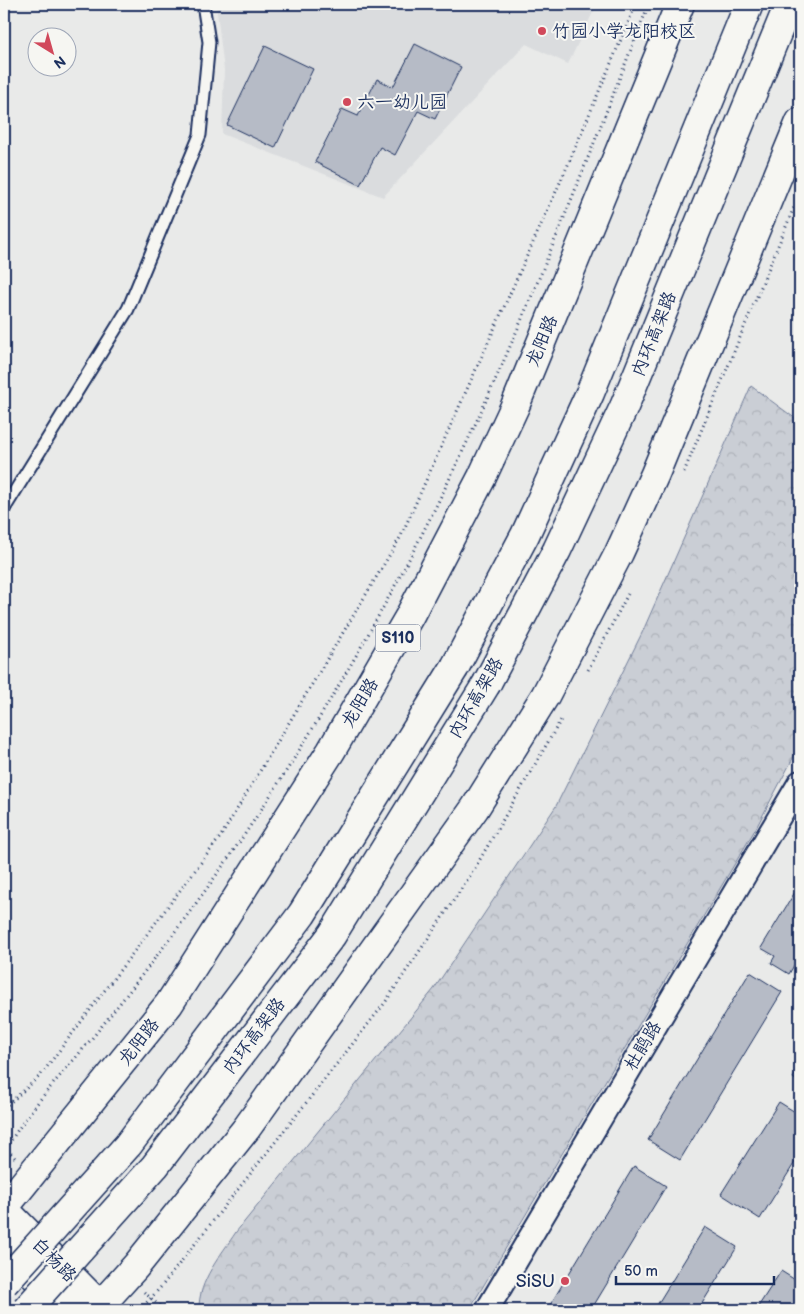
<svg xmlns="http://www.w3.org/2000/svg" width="804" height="1314" font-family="'Balsamiq Sans','LXGW WenKai TC',sans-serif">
  <defs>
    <pattern id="forest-crowns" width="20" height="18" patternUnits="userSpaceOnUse" patternTransform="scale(1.25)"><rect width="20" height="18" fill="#caced5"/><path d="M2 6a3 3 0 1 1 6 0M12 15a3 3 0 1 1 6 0" fill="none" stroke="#adb1b9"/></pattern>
  </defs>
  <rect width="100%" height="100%" fill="#e9eae9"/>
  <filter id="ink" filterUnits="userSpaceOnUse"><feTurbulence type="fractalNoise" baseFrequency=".02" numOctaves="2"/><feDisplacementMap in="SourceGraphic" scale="10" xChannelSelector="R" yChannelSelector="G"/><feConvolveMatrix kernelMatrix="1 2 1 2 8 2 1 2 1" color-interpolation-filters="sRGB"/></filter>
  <g filter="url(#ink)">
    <path fill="#dadcde" d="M216,4H597L568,64L526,44L383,197L222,134L224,70Z"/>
    <path fill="url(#forest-crowns)" stroke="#727e9a" d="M751,386L800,422V745L756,828L469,1310H199C198,1281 221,1255 236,1232L434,989L556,806L642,633Z"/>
    <path fill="#b6bbc6" stroke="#1b2f5e" d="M415,44L461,67L435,119L418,111L395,155L380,147L360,185L315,162L342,109L358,116L377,79L393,87Z
      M265,46L313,69L275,148L227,125Z
      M795,892L800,895V955L789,974L771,963L775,956L761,948Z
      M750,972L782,992L680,1160L648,1140Z
      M800,1066V1083L793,1078Z
      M779,1102L800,1115V1154L760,1219L721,1194Z
      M634,1166L666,1186L591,1310H547Z
      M705,1227L737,1247L698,1310H654Z
      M781,1271L800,1283V1310H756Z"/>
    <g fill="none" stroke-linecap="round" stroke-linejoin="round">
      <defs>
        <path id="service" d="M4,509L128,309L200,135L209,42L203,4"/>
        <path id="minor" d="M487,1310L800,782"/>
        <path id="secondary" d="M4,1209L104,1310
          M4,1245L68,1310"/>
        <path id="primary" d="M4,1208L169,1004L331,751L409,617L482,477L515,406L680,4
          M96,1310L136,1266L246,1129L475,808L545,696L619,553L655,474L800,122"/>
        <path id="trunk" d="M455,667L525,535L590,393L749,4
          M487,683L557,550L624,407L789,4"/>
      </defs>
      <use href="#service" stroke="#1b2f5e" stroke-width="15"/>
      <use href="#minor" stroke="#1b2f5e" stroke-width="26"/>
      <use href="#secondary" stroke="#1b2f5e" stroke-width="31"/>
      <use href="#primary" stroke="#1b2f5e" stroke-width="31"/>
      <use href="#trunk" stroke="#1b2f5e" stroke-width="31"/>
      <path stroke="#1b2f5e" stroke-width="3" stroke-dasharray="1 4" stroke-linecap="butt" d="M684,472L800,193
        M588,670L628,594
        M4,1108L41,1075L221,836L401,536L567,167L636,4
        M4,1146L15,1158
        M4,1153C28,1108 65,1072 97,1032C158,956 217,878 270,796C349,675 419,548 479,416C541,281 594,142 649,4
        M144,1292L164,1310
        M140,1310L161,1287L384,1004L472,873L562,718"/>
      <use href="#service" stroke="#f6f6f2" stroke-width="11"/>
      <use href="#minor" stroke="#f6f6f2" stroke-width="22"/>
      <use href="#secondary" stroke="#f6f6f2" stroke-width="28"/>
      <use href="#primary" stroke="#f6f6f2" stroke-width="28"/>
      <use href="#trunk" stroke="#f6f6f2" stroke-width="28"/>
      <defs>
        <path id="trunk-bridge" d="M4,1283L128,1145L302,914L455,667
          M26,1310L155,1166L332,935L487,683"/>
      </defs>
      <use href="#trunk-bridge" stroke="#1b2f5e" stroke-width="31" stroke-linecap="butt"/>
      <use href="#trunk-bridge" stroke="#f6f6f2" stroke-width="28"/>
    </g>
  </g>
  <g fill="#d1495b" stroke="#f6f6f2" stroke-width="2">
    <circle cx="542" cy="31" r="5"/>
    <circle cx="347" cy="102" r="5"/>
    <circle cx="565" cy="1281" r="5"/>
  </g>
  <g text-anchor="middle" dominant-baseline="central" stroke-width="4" stroke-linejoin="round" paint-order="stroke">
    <rect fill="#f6f6f2" stroke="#5d6b8a" stroke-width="1" x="375.5" y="624.5" width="45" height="27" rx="4"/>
    <g font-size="16" font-weight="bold" fill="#1b2f5e">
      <text x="398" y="638">S110</text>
    </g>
    <g font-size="18" fill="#1b2f5e" stroke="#f6f6f2" text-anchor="start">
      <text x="552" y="31">竹园小学龙阳校区</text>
      <text x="357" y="102">六一幼儿园</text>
      <text x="555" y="1281" text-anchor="end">SiSU</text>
    </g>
    <g font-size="18" fill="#1b2f5e" stroke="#f6f6f2">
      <text transform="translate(654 334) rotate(-68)">内环高架路</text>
      <text transform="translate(542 341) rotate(-67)">龙阳路</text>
      <text transform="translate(476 698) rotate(-60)">内环高架路</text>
      <text transform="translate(360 703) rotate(-59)">龙阳路</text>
      <text transform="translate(254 1036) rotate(-53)">内环高架路</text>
      <text transform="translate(139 1042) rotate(-52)">龙阳路</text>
      <text transform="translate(643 1046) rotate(-59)">杜鹃路</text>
      <text transform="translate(54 1260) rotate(45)">白杨路</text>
    </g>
  </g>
  <rect width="804" height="1314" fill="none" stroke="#f6f6f2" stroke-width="20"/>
  <rect x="10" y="10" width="784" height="1294" fill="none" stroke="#1b2f5e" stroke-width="2" filter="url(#ink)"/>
  <g transform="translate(52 52) rotate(143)"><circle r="24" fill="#f6f6f2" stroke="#9ea6b7"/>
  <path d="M0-4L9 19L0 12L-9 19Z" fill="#d1495b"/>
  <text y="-8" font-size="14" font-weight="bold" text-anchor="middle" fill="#1b2f5e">N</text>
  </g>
  <path d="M616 1276v8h158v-8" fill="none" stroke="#1b2f5e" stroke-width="2.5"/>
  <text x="624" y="1276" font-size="15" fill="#1b2f5e" stroke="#f6f6f2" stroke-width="4" paint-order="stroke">50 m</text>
</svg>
